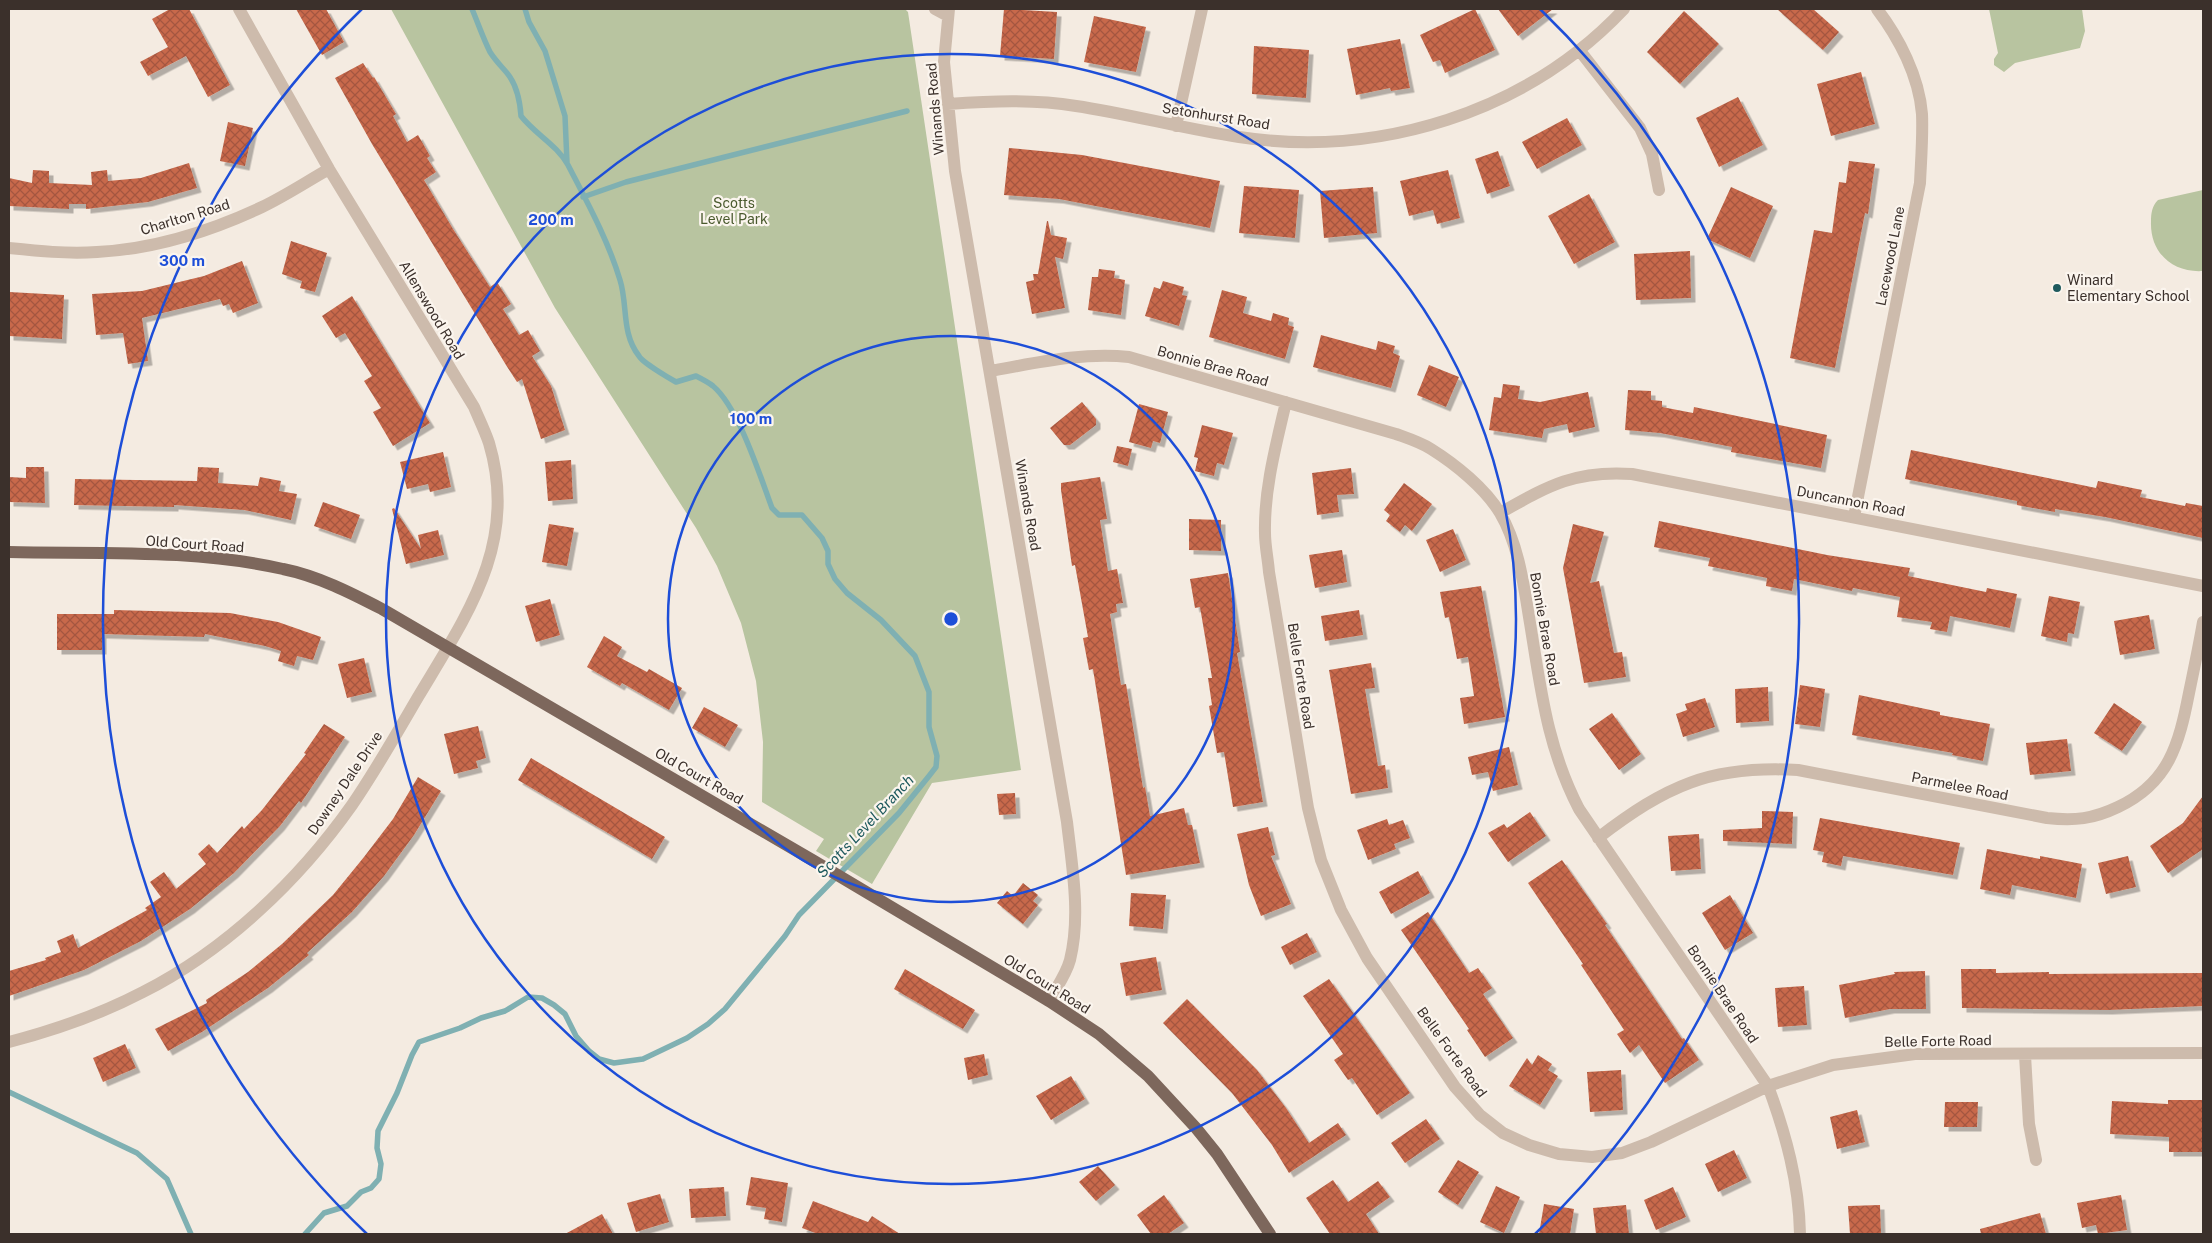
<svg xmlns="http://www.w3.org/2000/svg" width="2212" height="1243" font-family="'Public Sans',sans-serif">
  <defs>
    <pattern id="building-cross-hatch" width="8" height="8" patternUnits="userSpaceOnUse" patternTransform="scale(1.25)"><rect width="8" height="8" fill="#c8694b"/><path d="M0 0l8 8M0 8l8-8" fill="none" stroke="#a4573f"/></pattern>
    <filter id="shadow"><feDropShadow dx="4.5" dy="4.5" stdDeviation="0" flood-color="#0004"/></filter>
  </defs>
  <rect width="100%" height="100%" fill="#f4ebe1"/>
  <path fill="#b8c4a0" d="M391,9H905L908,12L1021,770L932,783L872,884L816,851L824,839L762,802L763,742L756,681L741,623L717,566L696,528L555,308Z
    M1989,9H2082L2085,31L2080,48L2015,63L2004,72L1994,65V59L1998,53Z
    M2203,190V271C2173,273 2150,253 2151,222C2151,213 2152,206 2158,200Z"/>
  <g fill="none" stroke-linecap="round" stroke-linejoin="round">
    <path stroke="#7fb0b2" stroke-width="5.5" d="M525,9L529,22L545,51L565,116L567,163
      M583,197L626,182L907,111
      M9,1092L137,1153L167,1179L191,1234
      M305,1234L324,1213L347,1206L361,1192L371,1188L379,1179L381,1164L377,1148L378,1131L397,1093L412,1055L419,1042L460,1028L481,1018L505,1011L528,997L542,998L554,1005L565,1014L576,1036L589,1051L599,1059L614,1063L643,1059L687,1038L708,1024L725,1009L785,936L799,915L899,813L929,776L936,767L937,756L929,727V692L915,656L881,620L847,593L835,579L828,564V551L822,538L802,515H779L772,508C760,476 739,408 713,386C708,382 702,379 696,376L676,382C669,378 642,362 639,356C621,333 628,305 620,280C608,240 587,202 568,165C557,145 535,134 521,116C520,101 517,85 507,73C501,66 495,60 490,52C483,38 478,23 472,9"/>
  </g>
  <path fill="url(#building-cross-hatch)" filter="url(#shadow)" d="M170,9H189L230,85L208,97L186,56L148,76L140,62L168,47L152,19Z
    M296,9H326L344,42L322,55Z
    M1004,9L1057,12L1054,59L1000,56Z
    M1475,9L1495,50L1445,73L1440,60L1433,62L1420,35Z
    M1498,9H1553L1518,36Z
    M1777,9H1813L1839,32L1823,50Z
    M1684,11L1719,44L1680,84L1647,52Z
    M1094,16L1146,27L1136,72L1084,62Z
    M1400,39L1410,88L1391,91L1390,88L1356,95L1347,49Z
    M1254,46L1309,50L1306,98L1252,94Z
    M363,63L373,78L374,77L396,114L393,116L407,142L418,135L430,156L427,158L436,172L424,180L453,229L490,287L497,282L511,304L503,309L519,335L528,330L540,351L532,356L551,386L565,430L541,439L522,379L517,382L506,365L372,144L335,78Z
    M1861,72L1875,124L1831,136L1817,84Z
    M1738,97L1763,145L1719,167L1696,118Z
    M1567,118L1582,145L1537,169L1522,142Z
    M228,122L253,128L245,166L220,161Z
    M1009,148L1082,155L1220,181L1210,228L1059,199L1004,195Z
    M1498,151L1510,186L1487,194L1475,159Z
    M1849,161L1875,164L1868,214L1865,213L1835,368L1790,358L1814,230L1832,233L1839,182L1846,183Z
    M189,163L197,188L148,202L86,209V204H69V209L9,206V178L32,183L33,170L49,171V183L92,185L91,172L107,170L108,181L141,178Z
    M1448,170L1460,218L1437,224L1433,210L1409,216L1400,181Z
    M1244,186L1299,190L1295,238L1239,233Z
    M1373,187L1377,233L1324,238L1320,191Z
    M1731,187L1773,206L1750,258L1707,239Z
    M1589,194L1615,242L1574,264L1548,216Z
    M1047,221H1048L1051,235L1067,238L1063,259L1055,257L1065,308L1032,314L1026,282L1034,280L1033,274H1038Z
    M291,241L327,253L315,292L300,288L302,281L282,274Z
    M1690,251L1691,298L1636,300L1634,254Z
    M242,261L258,303L233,313L229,304L223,306L220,299L142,318L148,361L128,364L123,333L96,335L92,294L142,291L204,276Z
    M1099,269L1115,271L1114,278L1125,280L1121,315L1088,310L1092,277H1098Z
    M1163,281L1184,287L1182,295L1187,296L1179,326L1145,316L1154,287L1160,289Z
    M1222,290L1247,297L1243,313L1271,321L1273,313L1289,318L1288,325L1294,327L1285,359L1209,337Z
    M9,292L64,295L62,339L9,336Z
    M352,296L430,423L393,446L373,412L381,408L364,381L372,376L345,333L336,338L322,316Z
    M1321,335L1376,350L1378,341L1395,346L1393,353L1400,356L1391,388L1313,367Z
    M1429,365L1459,377L1446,407L1417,395Z
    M1503,384L1520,386L1518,399L1540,402L1588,392L1595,427L1569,433L1567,424L1544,429L1542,438L1489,430L1494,397L1501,398Z
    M1628,390L1651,391V400L1662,401V407L1693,413L1694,407L1827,435L1821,468L1731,452L1732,447L1660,433L1625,430Z
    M1082,402L1096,419V425L1070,445H1064L1050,428Z
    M1139,404L1168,412L1160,443L1153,441L1151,448L1129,442Z
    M1202,425L1233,433L1224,465L1217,463L1214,476L1195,471L1198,458L1194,457Z
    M1117,446L1132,449L1128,466L1113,462Z
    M1911,450L2096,488L2098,481L2142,490L2140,497L2185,506L2186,503L2203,506V538L2105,517L2055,509V512L2017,505V501L1905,479Z
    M443,452L451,487L430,492L428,484L407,489L400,462Z
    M571,460L573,499L548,501L545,462Z
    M26,467H44L45,503L9,502V477L26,478Z
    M198,467L219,468L218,483L258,486L260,477L281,481L279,491L297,494L291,520L244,510L174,505V507L74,505L75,479L197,481Z
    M1351,468L1354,494L1337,495L1339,512L1317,515L1312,473Z
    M1100,477L1107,519L1100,520L1108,571L1117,569L1123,603L1116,604L1117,612L1110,614L1121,685L1126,684L1143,788L1145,787L1150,816L1184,808L1188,825H1192L1200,863L1126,875L1093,669L1089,670L1083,638L1088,637L1075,565L1072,566L1061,490V483Z
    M1404,483L1432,504L1412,531L1405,525L1400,532L1386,521L1390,515L1384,510Z
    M323,502L360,515L351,539L314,526Z
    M394,508L421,549L418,535L438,530L444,555L406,564L392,509Z
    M1189,519L1221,520V551L1189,550Z
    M1659,521L1827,555L1910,568L1908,576L1986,592L1987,588L2017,594L2010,628L1950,616L1947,632L1930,629L1932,622L1897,617L1900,597L1853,588L1852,591L1794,579L1792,591L1766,586L1767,578L1708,566L1710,558L1654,547Z
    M549,524L574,528L567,566L542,562Z
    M1573,524L1604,532L1590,583L1599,581L1614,653L1622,652L1626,677L1584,683L1563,568Z
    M1453,529L1466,560L1440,572L1426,540Z
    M1342,550L1347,582L1315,588L1309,555Z
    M1228,573L1240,652L1237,653L1263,802L1233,807L1224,752L1217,753L1209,706L1212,705L1208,678H1212L1200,607L1195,608L1190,579Z
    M1481,586L1505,717L1464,724L1460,698L1474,696L1468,657L1457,659L1449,617L1445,618L1440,592Z
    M2049,596L2080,602L2074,634L2068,633L2067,642L2041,636Z
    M550,599L560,635L536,642L525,606Z
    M114,610L230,613L278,622L321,637L313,660L297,656L294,666L278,661L281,651L265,646L205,634L204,637L102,634V650H57V614H114Z
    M1359,610L1363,635L1325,641L1321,616Z
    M2149,615L2155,649L2120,655L2114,621Z
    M604,636L622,647L617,656L647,672L649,669L682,688L669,710L622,683L620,686L587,667Z
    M364,658L372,692L347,698L338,664Z
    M1371,663L1375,688L1365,689L1378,766L1385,765L1388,788L1351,794L1329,670Z
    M1800,685L1825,689L1820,727L1795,724Z
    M1768,687L1769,721L1736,723L1735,689Z
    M1859,695L1940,712V715L1990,724L1983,761L1952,755L1953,753L1852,735Z
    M1705,698L1715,727L1683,737L1676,714L1687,710L1685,704Z
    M2114,703L2142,722L2122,751L2094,733Z
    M704,707L738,725L725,747L692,728Z
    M1612,713L1641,754L1619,770L1589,729Z
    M324,724L345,737L301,803L299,801L280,826L234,873L190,909L141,941L84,970L9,996V971L46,960L45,958L61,952L57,941L73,934L78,948L147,910L145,908L161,897L150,882L164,872L176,889L206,864L198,854L209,844L217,853L242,826L244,829L262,810L306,754L304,753Z
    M478,726L486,758L476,761L478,768L454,774L444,734Z
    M2067,739L2071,771L2030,775L2026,743Z
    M1509,747L1518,785L1493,791L1488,772L1472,775L1468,757Z
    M531,758L665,837L652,859L518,780Z
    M418,777L441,791L414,835L384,876L352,912L307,953L309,955L268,988L202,1032L168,1051L155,1029L207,1003L206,1000L248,972L282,944L333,895L364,857L393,819Z
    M1015,793L1016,814L999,815L997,794Z
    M2203,796V849L2168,873L2150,846L2183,823Z
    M1762,811L1793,812L1792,844L1723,841V830L1762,828Z
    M1530,812L1546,836L1508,862L1488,833L1504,824L1507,828Z
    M1820,818L1960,843L1953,875L1843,856L1841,866L1822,862L1824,852L1813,850Z
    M1387,819L1389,825L1403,820L1410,838L1394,844L1396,849L1368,860L1357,830Z
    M1268,827L1275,855L1271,856L1291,904L1261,916L1249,885L1237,834Z
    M1699,834L1701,869L1671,871L1668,836Z
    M1987,849L2040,859V856L2082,864L2076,898L2012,885L2010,895L1980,889Z
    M2128,856L2136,887L2106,894L2098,863Z
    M1562,860L1607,924L1605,925L1682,1039L1684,1038L1699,1060L1665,1083L1639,1045L1630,1053L1617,1034L1624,1030L1581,965L1583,964L1528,883Z
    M1418,871L1430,893L1391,914L1379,892Z
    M1023,883L1038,895L1033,901L1038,905L1023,924L997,903L1007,891L1013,896Z
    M1131,893L1166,895L1163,929L1129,926Z
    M1730,895L1753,933L1725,950L1702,913Z
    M1428,912L1469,973L1478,968L1492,988L1483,994L1513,1038L1485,1057L1467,1030L1469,1029L1401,930Z
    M1307,933L1317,952L1290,965L1281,947Z
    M1156,957L1162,990L1126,996L1120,963Z
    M905,969L975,1010L963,1029L894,989Z
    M1961,969H1996V973L2049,972V974L2203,973V1006L2108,1010L1962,1008Z
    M1925,971L1926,1009H1890L1845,1018L1839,985L1895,974L1894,972Z
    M1329,979L1410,1093L1377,1115L1352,1078L1348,1080L1334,1060L1343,1054L1303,996Z
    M1804,986L1807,1025L1778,1027L1775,988Z
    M1187,999L1257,1070L1286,1108L1309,1143L1338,1123L1346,1135L1289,1173L1272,1145L1232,1093L1163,1023Z
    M125,1044L136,1068L103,1082L93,1058Z
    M984,1054L988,1075L968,1080L964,1058Z
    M1538,1055L1552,1064L1548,1070L1558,1076L1540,1105L1509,1086L1527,1058L1532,1065Z
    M1621,1070L1623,1110L1590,1112L1587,1072Z
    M1071,1076L1085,1099L1051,1120L1036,1096Z
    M2168,1100H2203V1152H2169V1137L2110,1134L2112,1101L2168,1104Z
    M1945,1102H1978L1977,1127H1944Z
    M1857,1110L1865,1142L1837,1149L1830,1117Z
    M1426,1119L1440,1139L1405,1163L1391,1143Z
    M1734,1150L1747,1178L1718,1192L1705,1164Z
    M1458,1160L1479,1172L1458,1205L1438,1192Z
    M1098,1166L1115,1185L1096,1201L1079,1182Z
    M751,1177L788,1183L782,1222L764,1219L766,1208L746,1205Z
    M1333,1180L1348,1202L1378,1181L1390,1197L1366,1214L1379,1234H1330L1306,1198Z
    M1496,1186L1520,1197L1504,1233L1480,1222Z
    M724,1187L726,1216L691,1218L689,1189Z
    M1673,1187L1686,1217L1656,1230L1644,1200Z
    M660,1194L669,1222L636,1232L627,1203Z
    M1164,1195L1184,1223L1168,1234H1151L1137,1215Z
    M2121,1195L2127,1230L2098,1234L2096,1225L2082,1228L2077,1203Z
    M813,1201L868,1222L872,1216L900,1234H818L802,1228Z
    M1544,1204L1574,1209L1570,1234H1539Z
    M1626,1205L1629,1234H1596L1593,1208Z
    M1880,1205L1881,1234H1850L1848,1206Z
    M2040,1213L2046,1234H1981L1980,1229Z
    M602,1214L613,1234H565Z"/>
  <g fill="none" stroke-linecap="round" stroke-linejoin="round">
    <path stroke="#cdbbac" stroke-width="12" d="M935,9L948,16
      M949,9L944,62L955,171L1067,822C1072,866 1081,916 1070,960C1066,975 1056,988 1049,1001
      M1580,51L1640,128L1652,154L1659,190
      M948,104C990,101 1034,99 1076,106C1130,114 1184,129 1239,137C1379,158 1526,113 1624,9
      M1176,126L1202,9
      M9,248C38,251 67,254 97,252C153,249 211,231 262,207C285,196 306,182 329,169
      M990,371C1036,363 1082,352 1129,357L1396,434C1407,438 1420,442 1431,449C1455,464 1485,488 1500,513C1519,545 1524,587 1530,623C1541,690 1547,747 1579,809L1768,1086C1786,1135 1799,1182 1800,1234
      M1286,402C1276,445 1264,489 1265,533C1265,546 1268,559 1269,572L1308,808L1321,860L1341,910L1367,958L1455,1087L1480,1115L1503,1133L1529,1145L1559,1154L1592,1157L1622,1153L1651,1142L1768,1086L1833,1065L1915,1054L2203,1053
      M1500,513C1548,486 1575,470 1632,474L2203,586
      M1854,517L1920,183C1921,160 1923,137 1922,114C1919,76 1899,38 1877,9
      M1598,838C1666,786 1710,765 1798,770L2047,818C2075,821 2093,819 2118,807C2169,783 2179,744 2189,693C2194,669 2199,645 2203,622
      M9,1042C55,1030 101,1014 143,992C226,950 299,880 352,805C376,770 397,733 418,697C467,615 519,543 489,443C485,431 479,419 474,407L329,169L239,9
      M2025,1055L2029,1124L2036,1160"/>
    <path stroke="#7d675c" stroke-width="12" d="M9,552C99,554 195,549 283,569C318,576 351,593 382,609L814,861L1049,1001L1099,1034L1148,1076L1196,1128L1217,1154L1270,1234"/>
  </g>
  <g fill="none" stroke="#1d4ed8" stroke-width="2.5">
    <circle cx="951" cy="619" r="283"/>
    <circle cx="951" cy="619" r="565"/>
    <path d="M367 1234A848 848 0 0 1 362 9M1540 9A848 848 0 0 1 1535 1234"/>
  </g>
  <circle fill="#1f5a5e" stroke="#fbf5ee" stroke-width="2" cx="2057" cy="288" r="5"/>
  <g text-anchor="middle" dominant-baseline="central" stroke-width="4.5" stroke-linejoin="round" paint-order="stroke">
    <g font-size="14" fill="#3b302b" stroke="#fbf5ee">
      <text transform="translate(935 109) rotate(-95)">Winands Road</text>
      <text transform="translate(1216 116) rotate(9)">Setonhurst Road</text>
      <text transform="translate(185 217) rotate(-17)">Charlton Road</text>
      <text transform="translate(1890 256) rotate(-79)">Lacewood Lane</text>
      <text transform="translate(432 310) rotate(59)">Allenswood Road</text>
      <text transform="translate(1213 366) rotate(16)">Bonnie Brae Road</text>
      <text transform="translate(1851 501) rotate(11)">Duncannon Road</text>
      <text transform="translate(1028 505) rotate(80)">Winands Road</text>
      <text transform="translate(195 544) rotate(4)">Old Court Road</text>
      <text transform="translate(1545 629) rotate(80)">Bonnie Brae Road</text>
      <text transform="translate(1301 676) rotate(81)">Belle Forte Road</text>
      <text transform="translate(699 776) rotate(30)">Old Court Road</text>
      <text transform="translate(345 783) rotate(-56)">Downey Dale Drive</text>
      <text transform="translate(1960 786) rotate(11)">Parmelee Road</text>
      <text transform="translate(1047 984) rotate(32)">Old Court Road</text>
      <text transform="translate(1723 994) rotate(56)">Bonnie Brae Road</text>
      <text transform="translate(1938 1041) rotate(-1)">Belle Forte Road</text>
      <text transform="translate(1452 1052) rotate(54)">Belle Forte Road</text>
    </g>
    <g font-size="14" fill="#4a5a2e" stroke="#fbf5ee">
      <text x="734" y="203">Scotts<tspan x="734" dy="16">Level Park</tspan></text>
    </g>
    <g font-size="14" fill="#3b302b" stroke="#fbf5ee" text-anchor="start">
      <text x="2067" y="280">Winard<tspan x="2067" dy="16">Elementary School</tspan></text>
    </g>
    <g font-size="15" font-style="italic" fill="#1f5a5e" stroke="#fbf5ee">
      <text transform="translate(865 826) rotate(-47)">Scotts Level Branch</text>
    </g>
  </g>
  <circle cx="951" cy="619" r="8" fill="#1d4ed8" stroke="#fbf5ee" stroke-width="2.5"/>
  <g font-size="15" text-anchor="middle" font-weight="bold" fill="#1d4ed8" stroke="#fbf5ee" stroke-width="4.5" stroke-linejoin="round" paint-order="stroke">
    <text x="551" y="225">200 m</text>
    <text x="182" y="266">300 m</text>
    <text x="751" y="424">100 m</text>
  </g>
  <rect width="2212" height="1243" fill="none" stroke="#3b302b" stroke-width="20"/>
</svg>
